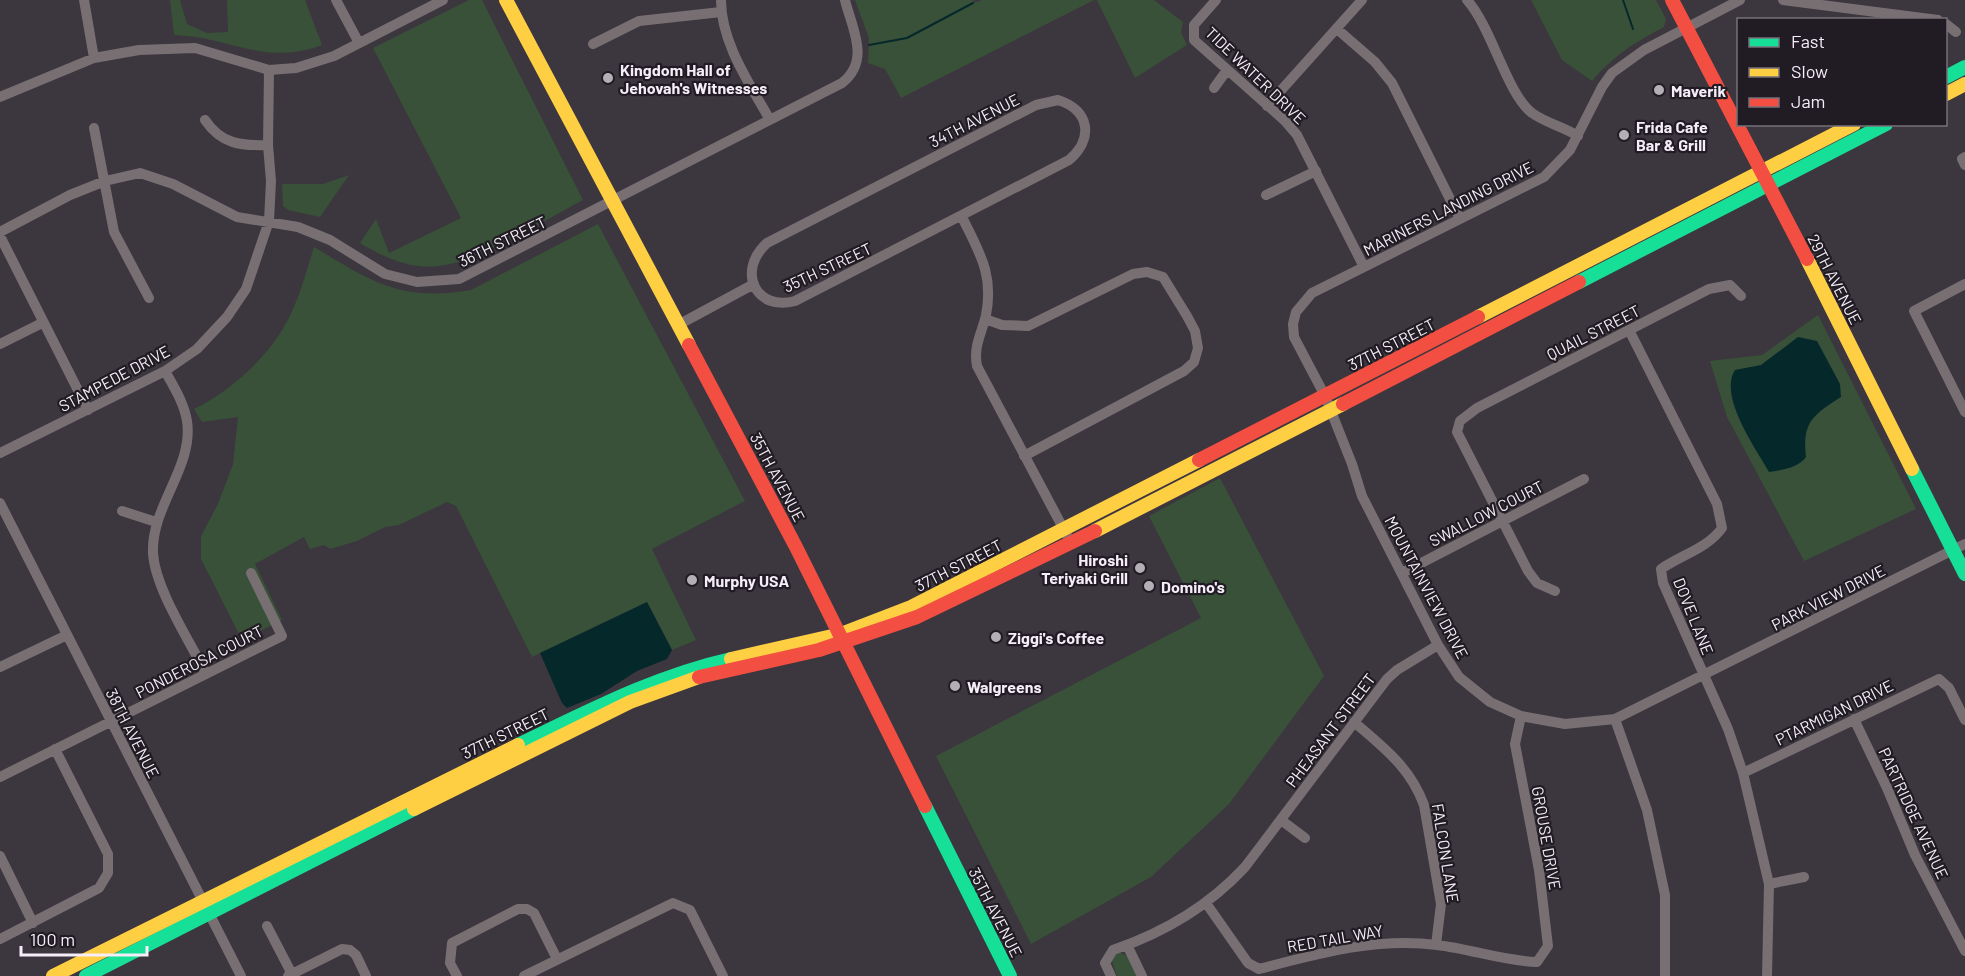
<svg xmlns="http://www.w3.org/2000/svg" width="1965" height="976" font-family="Barlow,sans-serif">
  <rect width="100%" height="100%" fill="#3c363e"/>
  <path fill="#395138" d="M170,0H180L187,24L207,33L228,32L227,0H305L322,45C263,67 229,36 174,35Z
    M469,0H482L583,200C544,220 482,261 439,266C411,270 383,257 360,243L376,219L389,253L461,218L373,48Z
    M855,0H973L974,3L982,0H1094L901,98L885,69L868,63L869,38Z
    M1097,0H1154L1183,22L1181,32L1187,45L1135,78Z
    M1531,0H1656L1666,19L1664,27C1635,42 1613,56 1592,81L1562,60Z
    M349,175L320,217L288,210L283,206L282,184H323Z
    M598,224L745,501L652,549L696,640L672,650L647,602L532,657L456,506L447,502L399,525L385,527L357,541L330,549L324,545L310,549L304,537L255,564L282,620L242,640L201,559V536L218,504L233,464L238,417L202,422L194,409C229,392 266,359 285,325C299,301 306,272 314,247C372,282 401,302 471,290Z
    M1818,315L1916,509L1804,561L1727,417L1710,361L1762,355Z
    M1220,478L1324,676L1229,804L1151,877L1031,944L936,756L1201,618L1149,516Z
    M1119,952L1127,956L1137,976H1117L1111,958Z"/>
  <path fill="#05292b" d="M1798,337L1817,341L1840,384L1841,397C1813,415 1802,422 1806,457C1798,468 1782,470 1769,472C1756,449 1718,396 1735,370L1761,365Z
    M647,602L672,650L667,659L637,671L601,694L567,708L562,703L540,653Z"/>
  <g fill="none" stroke-linecap="round" stroke-linejoin="round">
    <path stroke="#05292b" stroke-width="2" d="M1623,0L1633,29
      M869,45L907,38L973,3"/>
    <path stroke="#786f73" stroke-width="10" d="M84,0L94,58
      M336,0L359,43
      M721,0C721,43 750,84 770,120
      M1216,0L1194,25V40L1285,121L1297,135L1364,267
      M1467,0C1492,28 1507,94 1532,113C1546,123 1564,127 1578,136
      M1740,0L1644,50L1612,73L1602,87L1570,150L1544,177L1312,293L1296,312L1293,324L1294,337L1325,396L1352,464L1362,496L1438,645L1459,677L1490,702L1521,716L1565,724L1615,719L1965,544
      M1783,0L1938,20
      M1946,24L1956,32
      M1337,29L1375,62L1392,83L1460,219
      M593,44L639,21L721,12
      M1214,88L1227,70
      M0,97L94,58L139,50L195,48L269,70L296,68L334,56L443,0
      M1058,100C1090,110 1094,139 1069,160L795,301C756,312 736,271 767,243L1036,105Z
      M1267,106L1362,0
      M205,120C221,144 241,146 268,145
      M94,128L114,232L149,298
      M1965,157L1962,159L1965,165
      M1266,195L1316,171
      M962,217C979,252 994,274 986,315C982,333 973,346 977,366L1071,543
      M0,232L70,195L105,181L140,173L173,184L237,217L298,227L330,240L385,274L417,282L459,279L842,83C871,60 852,29 845,0
      M0,236L88,410
      M1965,284L1914,311L1965,412
      M985,319L1002,325L1028,326L1133,274L1147,272L1163,277L1187,316L1195,331L1198,348L1194,362L1184,371L1024,456
      M678,325L754,284
      M1629,330L1717,504L1722,528C1708,548 1681,555 1661,569L1663,583L1728,729L1743,773L1769,884L1767,976
      M0,344L42,323
      M165,371C174,387 184,403 187,421C194,467 151,506 153,553C155,589 190,641 206,674
      M0,453L165,371L197,349L227,317L246,289L269,221L271,181L268,145L269,70
      M0,503L241,976
      M122,511L156,522
      M1402,573L1584,479
      M1555,591L1537,583L1528,571L1457,432L1460,421L1477,408L1709,289L1730,285L1741,296
      M0,667L67,635
      M1615,719L1647,810L1665,895V976
      M1854,719L1887,788L1915,855L1965,951
      M1354,722C1384,748 1410,767 1424,805L1441,904L1436,945
      M1743,773L1939,679L1949,688L1965,720
      M0,777L282,636L251,573
      M1281,820L1305,838
      M0,856L33,923
      M1769,884L1804,877
      M1206,903L1248,963L1259,969C1317,954 1376,937 1437,945C1471,949 1503,961 1537,962L1548,946L1539,870L1515,744L1521,716
      M267,926L293,976
      M0,939L99,888L108,873V854L55,749
      M1127,945L1142,976
      M288,976L342,949L350,950L356,955L366,976
      M457,976L450,963L452,943L518,909H527L534,913L557,959
      M524,976L673,903L690,910L723,976
      M1111,976L1105,963L1113,950C1163,933 1208,907 1245,867L1387,679L1397,670L1438,645"/>
    <path stroke="#16e098" stroke-width="14" d="M1946,77L1965,67
      M1579,282L1886,124
      M1912,469L1965,574
      M518,745C587,712 655,676 731,659
      M925,806L1010,976
      M86,976L414,809"/>
    <path stroke="#ffcf43" stroke-width="14" d="M506,0L689,345
      M1946,94L1965,84
      M1807,259L1912,469
      M1478,317L1854,124
      M1095,531L1343,404
      M731,659L841,634L911,607L1199,460
      M414,809L630,702L699,677
      M53,976L518,745"/>
    <path stroke="#f24e42" stroke-width="14" d="M1672,0L1807,259
      M689,345L796,547L925,806
      M1343,404L1579,282
      M1199,460L1478,317
      M699,677L819,650L917,617L1095,531"/>
  </g>
  <g fill="#b4aeb7" stroke="#211c23" stroke-width="2">
    <circle cx="608" cy="78" r="6"/>
    <circle cx="1659" cy="90" r="6"/>
    <circle cx="1624" cy="135" r="6"/>
    <circle cx="1140" cy="568" r="6"/>
    <circle cx="692" cy="580" r="6"/>
    <circle cx="1149" cy="586" r="6"/>
    <circle cx="996" cy="637" r="6"/>
    <circle cx="955" cy="686" r="6"/>
  </g>
  <g text-anchor="middle" dominant-baseline="central" stroke-width="4.5" stroke-linejoin="round" paint-order="stroke">
    <g font-size="16" font-weight="bold" fill="#f5eef8" stroke="#211c23" text-anchor="start">
      <text x="620" y="69">Kingdom Hall of<tspan x="620" dy="18">Jehovah's Witnesses</tspan></text>
      <text x="1671" y="90">Maverik</text>
      <text x="1636" y="126">Frida Cafe<tspan x="1636" dy="18">Bar &amp; Grill</tspan></text>
      <text x="1128" y="559" text-anchor="end">Hiroshi<tspan x="1128" dy="18">Teriyaki Grill</tspan></text>
      <text x="704" y="580">Murphy USA</text>
      <text x="1161" y="586">Domino's</text>
      <text x="1008" y="637">Ziggi's Coffee</text>
      <text x="967" y="686">Walgreens</text>
    </g>
    <g font-size="16" fill="#f5eef8" stroke="#211c23">
      <text transform="translate(1256 75) rotate(44)">TIDE WATER DRIVE</text>
      <text transform="translate(974 120) rotate(-27)">34TH AVENUE</text>
      <text transform="translate(1448 208) rotate(-27)">MARINERS LANDING DRIVE</text>
      <text transform="translate(502 241) rotate(-26)">36TH STREET</text>
      <text transform="translate(827 267) rotate(-25)">35TH STREET</text>
      <text transform="translate(1835 279) rotate(63)">29TH AVENUE</text>
      <text transform="translate(1593 332) rotate(-27)">QUAIL STREET</text>
      <text transform="translate(1391 344) rotate(-27)">37TH STREET</text>
      <text transform="translate(114 378) rotate(-28)">STAMPEDE DRIVE</text>
      <text transform="translate(778 477) rotate(62)">35TH AVENUE</text>
      <text transform="translate(1486 513) rotate(-27)">SWALLOW COURT</text>
      <text transform="translate(958 565) rotate(-27)">37TH STREET</text>
      <text transform="translate(1427 587) rotate(62)">MOUNTAINVIEW DRIVE</text>
      <text transform="translate(1828 597) rotate(-27)">PARK VIEW DRIVE</text>
      <text transform="translate(1694 616) rotate(68)">DOVE LANE</text>
      <text transform="translate(199 661) rotate(-27)">PONDEROSA COURT</text>
      <text transform="translate(1834 712) rotate(-26)">PTARMIGAN DRIVE</text>
      <text transform="translate(1330 730) rotate(-53)">PHEASANT STREET</text>
      <text transform="translate(133 733) rotate(63)">38TH AVENUE</text>
      <text transform="translate(505 733) rotate(-26)">37TH STREET</text>
      <text transform="translate(1914 813) rotate(65)">PARTRIDGE AVENUE</text>
      <text transform="translate(1547 838) rotate(80)">GROUSE DRIVE</text>
      <text transform="translate(1446 853) rotate(81)">FALCON LANE</text>
      <text transform="translate(996 912) rotate(63)">35TH AVENUE</text>
      <text transform="translate(1335 938) rotate(-10)">RED TAIL WAY</text>
    </g>
  </g>
  <rect x="1737" y="18" width="210" height="108" fill="#211c23" stroke="#767078" stroke-width="1.5"/>
  <rect x="1749" y="38" width="30" height="9" fill="#16e098" stroke="#767078" stroke-width="1.5"/>
  <text x="1791" y="48" font-size="18" fill="#f5eef8">Fast</text>
  <rect x="1749" y="68" width="30" height="9" fill="#ffcf43" stroke="#767078" stroke-width="1.5"/>
  <text x="1791" y="78" font-size="18" fill="#f5eef8">Slow</text>
  <rect x="1749" y="98" width="30" height="9" fill="#f24e42" stroke="#767078" stroke-width="1.5"/>
  <text x="1791" y="108" font-size="18" fill="#f5eef8">Jam</text>
  <path d="M21 946v9h126v-9" fill="none" stroke="#f5eef8" stroke-width="3"/>
  <text x="30" y="946" font-size="18" fill="#f5eef8" stroke="#211c23" stroke-width="4.5" paint-order="stroke">100 m</text>
</svg>
